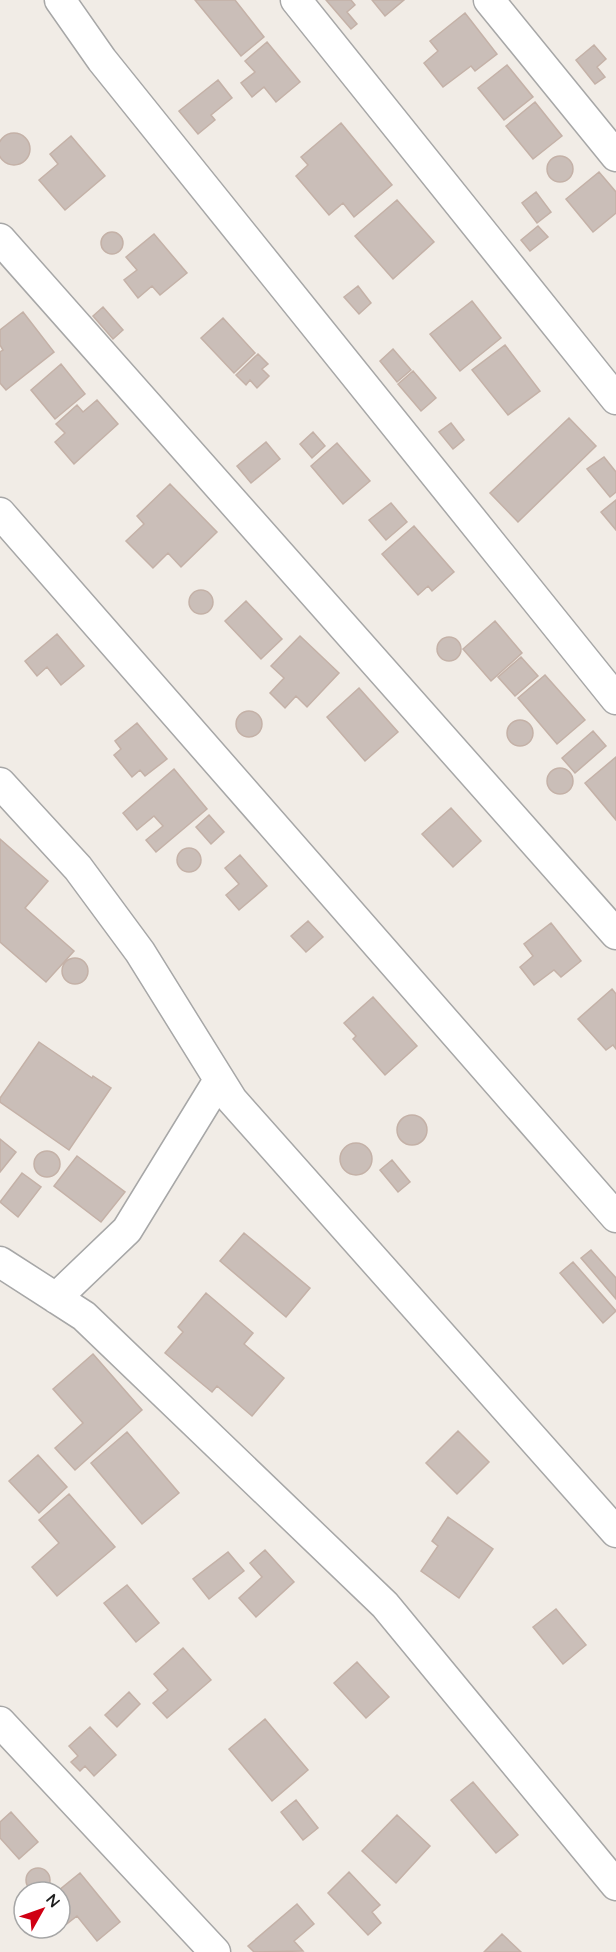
<svg xmlns="http://www.w3.org/2000/svg" width="616" height="1952" font-family="Quicksand,sans-serif">
  <rect width="100%" height="100%" fill="#f1ece6"/>
  <path fill="#cabeb8" stroke="#c4b1a7" stroke-width="1.5" d="M195,0H235L264,37L241,56Z
    M326,0H351L355,5L347,12L357,24L351,29Z
    M372,0H404L385,16Z
    M465,13L497,54L475,71L471,66L443,87L424,63L438,51L430,41Z
    M267,42L300,82L276,102L264,87L252,97L241,83L255,72L245,61Z
    M594,45L606,59L597,67L605,77L595,84L576,60Z
    M507,65L533,97L504,120L478,88Z
    M218,80L232,98L211,115L215,120L198,134L179,111Z
    M535,102L562,136L533,159L506,126Z
    M341,123L392,185L354,217L343,203L329,215L296,176L308,165L301,157Z
    M-2 149a16 16 0 1 1 32 0a16 16 0 1 1-32 0Z
    M71,136L105,176L65,210L39,180L58,164L50,154Z
    M547 169a13 13 0 1 1 26 0a13 13 0 1 1-26 0Z
    M599,172L616,192V213L593,232L566,199Z
    M536,192L551,212L537,223L522,203Z
    M397,200L434,242L393,279L355,236Z
    M538,226L548,237L530,251L521,240Z
    M101 243a11 11 0 1 1 22 0a11 11 0 1 1-22 0Z
    M154,234L187,273L160,295L152,286L138,298L124,280L137,270L126,257Z
    M358,286L371,303L359,314L344,297Z
    M472,301L501,338L460,371L430,334Z
    M103,307L123,330L113,339L93,316Z
    M23,312L54,352L6,390L0,383V352L3,350L0,345V330Z
    M223,318L255,353L234,373L201,338Z
    M505,345L540,391L508,415L472,370Z
    M393,349L411,370L397,382L380,361Z
    M258,354L268,364L262,369L269,376L257,388L250,380L246,385L236,375Z
    M61,364L85,394L55,419L31,390Z
    M413,371L436,398L421,411L398,384Z
    M97,400L118,424L74,464L55,442L65,433L56,424L77,405L83,412Z
    M569,418L596,446L518,522L490,493Z
    M451,423L464,440L453,449L439,432Z
    M313,432L325,446L312,458L300,444Z
    M266,442L280,459L251,483L237,466Z
    M337,443L370,481L343,504L311,466Z
    M604,457L616,472V492L610,497L587,469Z
    M170,484L217,532L181,567L168,553L153,568L126,541L144,524L137,516Z
    M616,500V530L601,512Z
    M391,503L407,522L386,540L369,520Z
    M414,526L454,572L432,591L428,586L418,595L382,554Z
    M189 602a12 12 0 1 1 24 0a12 12 0 1 1-24 0Z
    M246,601L282,639L261,659L225,621Z
    M495,621L522,653L491,681L463,649Z
    M57,634L84,666L61,685L47,667L37,676L25,661Z
    M300,636L339,673L307,707L296,696L285,708L270,693L284,678L271,666Z
    M437 649a12 12 0 1 1 24 0a12 12 0 1 1-24 0Z
    M521,657L538,676L515,696L498,677Z
    M545,675L585,720L557,744L518,698Z
    M359,688L398,732L365,761L327,717Z
    M236 724a13 13 0 1 1 26 0a13 13 0 1 1-26 0Z
    M507 733a13 13 0 1 1 26 0a13 13 0 1 1-26 0Z
    M137,723L167,759L145,776L140,770L132,777L114,755L121,749L115,741Z
    M593,731L606,746L575,773L562,758Z
    M616,757V820L585,783Z
    M547 781a13 13 0 1 1 26 0a13 13 0 1 1-26 0Z
    M174,769L207,809L156,852L146,840L163,826L154,816L137,830L123,813Z
    M451,808L481,841L453,867L422,834Z
    M209,815L224,832L211,844L196,827Z
    M0,839L48,881L25,908L74,951L46,982L0,942Z
    M177 860a12 12 0 1 1 24 0a12 12 0 1 1-24 0Z
    M240,855L267,886L239,910L226,895L239,884L225,868Z
    M308,921L323,937L306,952L291,936Z
    M551,923L581,961L561,977L554,970L534,985L520,967L533,956L524,944Z
    M62 971a13 13 0 1 1 26 0a13 13 0 1 1-26 0Z
    M612,989L616,994V1049L613,1045L606,1050L578,1019Z
    M373,997L417,1046L385,1075L353,1039L356,1036L344,1023Z
    M39,1042L92,1078L93,1076L111,1088L69,1150L0,1102V1098Z
    M397 1130a15 15 0 1 1 30 0a15 15 0 1 1-30 0Z
    M0,1139L16,1152L0,1172Z
    M340 1159a16 16 0 1 1 32 0a16 16 0 1 1-32 0Z
    M34 1164a13 13 0 1 1 26 0a13 13 0 1 1-26 0Z
    M77,1156L125,1192L101,1222L54,1186Z
    M392,1160L410,1182L398,1192L380,1170Z
    M22,1173L41,1187L18,1217L0,1202Z
    M244,1233L310,1288L286,1317L220,1261Z
    M591,1250L616,1278V1299L581,1258Z
    M573,1262L616,1311L603,1323L560,1273Z
    M206,1293L253,1333L244,1344L284,1378L252,1416L217,1386L212,1392L165,1353L183,1332L178,1327Z
    M93,1354L142,1410L75,1470L55,1448L83,1423L53,1389Z
    M458,1431L489,1462L457,1494L426,1463Z
    M127,1432L179,1493L142,1524L91,1463Z
    M38,1455L67,1487L39,1513L9,1481Z
    M69,1494L115,1547L57,1596L32,1567L59,1543L39,1520Z
    M448,1517L493,1549L459,1598L421,1571L438,1546L432,1541Z
    M265,1550L294,1582L256,1617L239,1598L262,1577L250,1563Z
    M228,1552L244,1571L209,1599L193,1579Z
    M127,1585L159,1623L136,1642L104,1603Z
    M556,1609L586,1645L563,1664L533,1627Z
    M183,1648L211,1680L167,1718L153,1703L168,1690L154,1674Z
    M357,1662L389,1697L366,1718L334,1683Z
    M129,1692L140,1704L117,1727L105,1715Z
    M265,1719L308,1770L272,1801L229,1749Z
    M90,1727L116,1755L94,1776L85,1766L80,1771L71,1762L78,1756L69,1746Z
    M473,1782L518,1835L496,1853L451,1800Z
    M296,1800L318,1828L303,1840L281,1812Z
    M11,1812L38,1842L19,1859L0,1838V1822Z
    M397,1815L430,1846L396,1883L362,1851Z
    M26 1880a12 12 0 1 1 24 0a12 12 0 1 1-24 0Z
    M349,1872L380,1905L372,1912L381,1923L368,1935L328,1893Z
    M80,1873L120,1922L97,1941L77,1916L59,1930L57,1928H60V1902L64,1899L58,1891Z
    M297,1904L314,1924L294,1941L303,1951L254,1952L248,1946Z
    M502,1934L521,1952H484Z"/>
  <g fill="none" stroke-linecap="round" stroke-linejoin="round">
    <defs>
      <path id="street" d="M60,0L102,60L616,699
        M296,0L616,399
        M489,0L616,156
        M0,239L616,934
        M0,513L616,1217
        M0,783L78,868L140,952L232,1100L616,1532
        M0,1262L84,1316L385,1605L616,1885
        M56,1298L127,1230L219,1080
        M0,1722L215,1952"/>
    </defs>
    <use href="#street" stroke="#a7a7a7" stroke-width="33"/>
    <use href="#street" stroke="#fff" stroke-width="30"/>
  </g>
  <g transform="translate(42 1910) rotate(50)"><circle r="28" fill="#ffffff" stroke="#a6a6a6" stroke-width="1.5"/>
  <path d="M0-4.5L10 22L0 15L-10 22Z" fill="#d00013"/>
  <text y="-9" font-size="16" font-weight="bold" text-anchor="middle" fill="#202020">N</text>
  </g>
</svg>
